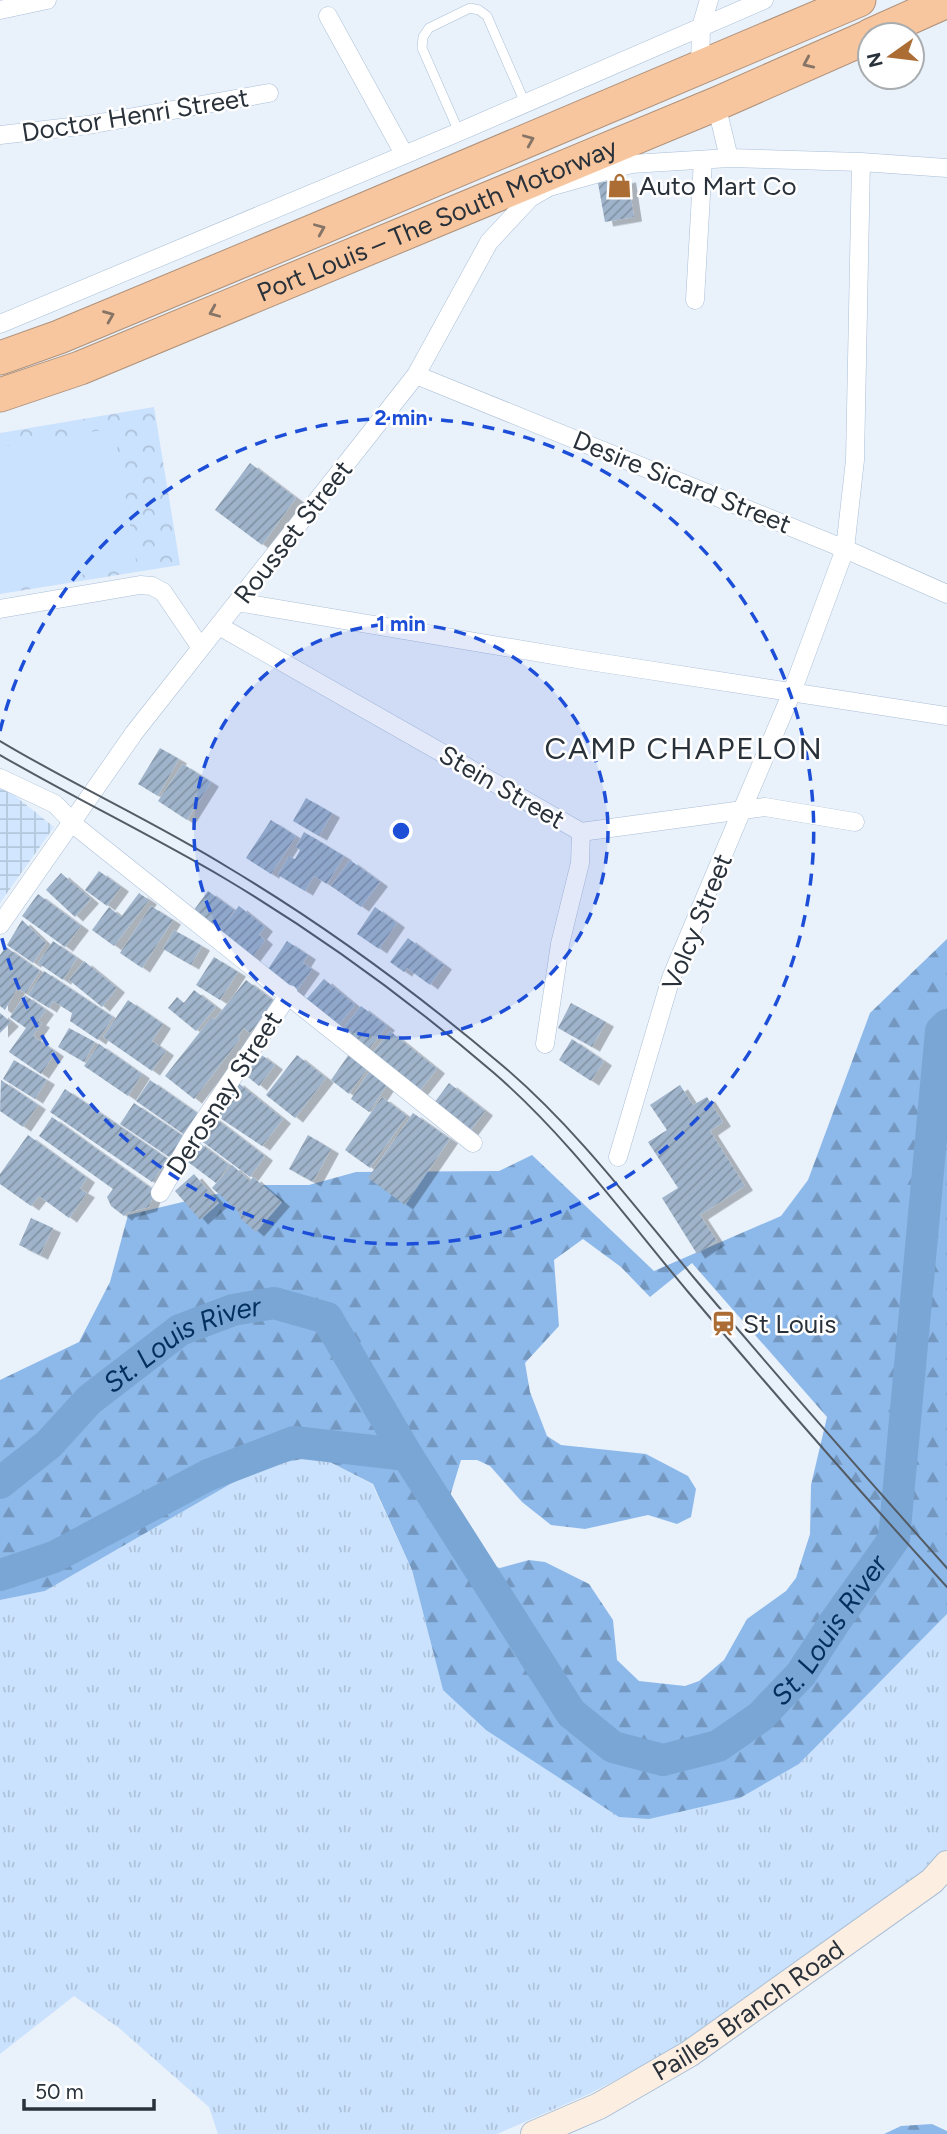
<svg xmlns="http://www.w3.org/2000/svg" width="947" height="2134" font-family="Figtree,sans-serif">
  <defs>
    <pattern id="industrial-grid" width="8" height="8" patternUnits="userSpaceOnUse" patternTransform="scale(1.75)"><rect width="8" height="8" fill="#d2e7ff"/><path d="M0 4h8M4 0v8" fill="none" stroke="#b4c7db"/></pattern>
    <pattern id="grass-tufts" width="24" height="20" patternUnits="userSpaceOnUse" patternTransform="scale(1.75)"><rect width="24" height="20" fill="#cae2fd"/><path d="M3 7l-1-3M5 7V3M7 7l1-3M15 17l-1-3M17 17v-4M19 17l1-3" fill="none" stroke="#aec2da"/></pattern>
    <pattern id="forest-firs" width="22" height="20" patternUnits="userSpaceOnUse" patternTransform="scale(1.75)"><rect width="22" height="20" fill="#8db9ea"/><path d="M5 1l3.5 6h-7zM16 11l3.5 6h-7z" fill="#7397bf"/></pattern>
    <pattern id="park-crowns" width="20" height="18" patternUnits="userSpaceOnUse" patternTransform="scale(1.75)"><rect width="20" height="18" fill="#cae2fd"/><path d="M2 6a3 3 0 1 1 6 0M12 15a3 3 0 1 1 6 0" fill="none" stroke="#aec2da"/></pattern>
    <pattern id="building-hatch" width="6" height="6" patternUnits="userSpaceOnUse" patternTransform="scale(1.75)"><rect width="6" height="6" fill="#9fb4ca"/><path d="M-1 1l2-2M0 6l6-6M5 7l2-2" fill="none" stroke="#8293a5"/></pattern>
    <filter id="shadow"><feDropShadow dx="8" dy="4.5" stdDeviation="0" flood-color="#0004"/></filter>
  </defs>
  <rect width="100%" height="100%" fill="#e9f1fb"/>
  <path fill="url(#industrial-grid)" d="M0,784L54,827L0,903Z"/>
  <path fill="url(#grass-tufts)" d="M318,1456L372,1484L412,1570L443,1690L740,1798L799,1764L947,1614V1860L678,2047L591,2093L497,2134H218L209,2107L119,2028L74,1996L0,2054V1600L45,1591L260,1467Z"/>
  <path fill="url(#forest-firs)" fill-rule="evenodd" d="M947,939V1614L799,1764L740,1798L649,1819L619,1817L486,1730L443,1690L412,1570L373,1484L318,1456L260,1467L45,1591L0,1600V1380L79,1342L110,1282L128,1215L254,1185H309L356,1172L499,1171L532,1155L654,1271L781,1216L808,1180L870,1013ZM583,1239L621,1267L650,1297L692,1263L827,1417L811,1485L810,1534L796,1578L786,1591L747,1619L724,1660L699,1681L685,1686L639,1681L617,1660L613,1620L589,1584L545,1562L529,1560L500,1568L469,1560L447,1506L461,1460H477L490,1466L522,1502L551,1525L585,1529L648,1515L677,1524L691,1517L696,1489L688,1476L646,1454L561,1445L547,1436L530,1392L525,1363L559,1326L554,1260Z
    M932,2124L947,2131V2134H884L901,2126Z"/>
  <path fill="url(#park-crowns)" d="M154,407L180,565L0,594V433Z"/>
  <path fill="#cae2fd" d="M114,428L137,566L0,588V447Z"/>
  <g fill="none" stroke-linecap="round" stroke-linejoin="round">
    <g stroke="#7aa6d5" stroke-width="32">
      <path id="s1" d="M0,1483L49,1444L89,1400L180,1330L233,1310L274,1303L327,1318L407,1455"/>
      <path id="s2" d="M0,1575L54,1557L208,1475L294,1442L407,1455L571,1713L613,1747L663,1760L718,1746L760,1717L801,1674L834,1623L894,1539L941,1031L947,1025"/>
    </g>
  </g>
  <path fill="url(#building-hatch)" filter="url(#shadow)" d="M628,178L634,217L605,222L598,183Z
    M250,463L296,498L262,545L215,510Z
    M160,748L179,759L158,796L138,784Z
    M183,764L211,782L187,820L158,801Z
    M306,798L332,813L319,836L293,821Z
    M271,820L296,836L271,874L246,858Z
    M304,832L344,856L327,884L314,876L305,891L278,875L289,856L295,859L300,850L296,847Z
    M350,860L380,882L361,907L331,886Z
    M99,871L121,887L107,906L85,890Z
    M61,873L91,899L75,917L46,890Z
    M208,891L234,910L223,927L239,906L265,927L259,935L265,940L250,960L191,914Z
    M139,893L149,900L114,946L92,930L109,907L121,917Z
    M38,894L81,926L65,947L22,916Z
    M151,906L173,920L142,968L120,953Z
    M375,907L397,923L379,949L357,934Z
    M22,920L46,943L33,963L7,945Z
    M174,930L202,946L191,965L163,949Z
    M408,938L444,965L430,985L407,968L404,972L390,962Z
    M53,941L77,958L63,980L38,963Z
    M287,941L308,955L303,963L312,969L295,993L266,972Z
    M6,947L40,971L26,993L17,989L5,1010L0,1006V955Z
    M214,957L238,972L220,1000L196,985Z
    M84,961L117,988L102,1007L69,980Z
    M44,971L113,1017L98,1040L70,1021L72,1013L53,1001L49,1008L28,995Z
    M324,979L355,1005L336,1028L304,1002Z
    M246,980L274,1001L250,1033L244,1028L238,1037L240,1039L194,1099L165,1076L211,1018L215,1019Z
    M194,990L216,1007L196,1031L168,1008L177,997L184,1003Z
    M25,995L46,1010L38,1021L42,1023L33,1036L56,1052L41,1074L9,1052L26,1028L10,1017Z
    M128,1000L163,1024L152,1041L166,1051L152,1071L103,1037Z
    M571,1003L606,1022L592,1047L558,1028Z
    M361,1006L387,1026L366,1053L340,1032Z
    M0,1013L11,1022L0,1033Z
    M69,1028L95,1042L84,1062L58,1047Z
    M390,1031L437,1069L418,1093L371,1055Z
    M572,1039L604,1061L591,1081L559,1060Z
    M99,1044L142,1074L128,1096L84,1066Z
    M352,1050L371,1064L349,1094L331,1080Z
    M259,1053L275,1065L259,1086L243,1073Z
    M297,1055L326,1078L295,1118L266,1095Z
    M14,1060L47,1080L35,1099L3,1079Z
    M372,1067L391,1079L369,1112L351,1099Z
    M1,1080L38,1105L23,1127L0,1111Z
    M150,1080L200,1115L186,1136L136,1101Z
    M236,1081L283,1119L262,1146L214,1114Z
    M449,1083L485,1111L470,1131L434,1103Z
    M680,1085L693,1105L707,1097L723,1122L710,1131L745,1186L700,1215L717,1241L697,1254L662,1198L678,1188L648,1142L667,1130L650,1105Z
    M65,1089L168,1159L152,1182L50,1112Z
    M382,1097L407,1116L370,1168L345,1150Z
    M134,1103L189,1140L175,1161L120,1124Z
    M413,1113L450,1139L405,1205L368,1178Z
    M212,1116L265,1156L250,1177L196,1137Z
    M52,1117L155,1191L149,1207L127,1213L124,1216L111,1206L107,1197L113,1189L39,1136Z
    M28,1135L87,1178L80,1189L87,1193L69,1218L39,1196L31,1206L0,1184V1174Z
    M308,1135L331,1149L313,1182L289,1169Z
    M197,1141L229,1165L216,1183L184,1159Z
    M232,1165L250,1181L253,1177L282,1202L256,1232L241,1219L238,1211L212,1188Z
    M194,1174L219,1203L200,1220L175,1191Z
    M31,1218L53,1228L40,1255L19,1245Z"/>
  <g fill="none" stroke-linecap="round" stroke-linejoin="round">
    <defs>
      <path id="lane" d="M459,132L422,48L423,37L429,28L470,8L479,10L487,16L525,103"/>
      <path id="street" d="M0,10L47,0
        M328,16L404,154
        M700,66L701,27L709,0
        M716,104L729,158
        M0,135L88,125L269,93
        M695,300L703,160
        M0,324L459,132L764,0
        M416,375L845,549L947,594
        M237,602L583,660L947,716
        M0,609L140,585L152,586L163,592L201,648
        M219,626L581,832L765,807L855,822
        M0,778L55,804L78,828L473,1143
        M0,925L134,733L416,375L489,242L530,198L549,187L631,164L729,158L861,162L947,168
        M545,1044L560,944L580,863L581,832
        M618,1157L671,978L792,692L845,549L855,460L861,162
        M160,1193L192,1138L289,994"/>
      <g id="secondary">
        <path id="s3" d="M534,2134L599,2106L689,2054L932,1881L947,1864"/>
      </g>
      <g id="highway">
        <path d="M871,35L947,1"/>
        <path d="M0,358L59,337L316,230L859,0"/>
        <path id="s4" d="M0,395L80,368L716,104L870,36"/>
      </g>
    </defs>
    <use href="#lane" stroke="#aabfd6" stroke-width="10"/>
    <use href="#street" stroke="#aabfd6" stroke-width="19"/>
    <use href="#secondary" stroke="#aabfd6" stroke-width="28"/>
    <use href="#highway" stroke="#af927b" stroke-width="35"/>
    <use href="#lane" stroke="#fff" stroke-width="9"/>
    <use href="#street" stroke="#fff" stroke-width="18"/>
    <use href="#secondary" stroke="#fdeee2" stroke-width="26"/>
    <use href="#highway" stroke="#f7c69e" stroke-width="33"/>
    <path stroke="#535b64" stroke-width="2" d="M0,741C75,786 155,822 229,868C326,926 417,993 503,1066C576,1128 634,1206 695,1279C778,1377 862,1473 947,1568
      M0,755C74,798 151,835 224,878C320,935 410,1001 494,1073C568,1137 626,1218 689,1293C773,1392 859,1491 947,1587"/>
  </g>
  <defs><path id="oneway-chevron" d="M-2-3.5L2.5 0L-2 3.5" fill="none" stroke-width="1.6" stroke-linecap="round" stroke-linejoin="round" transform="scale(1.75)"/></defs>
  <g stroke="#867467">
    <use href="#oneway-chevron" transform="translate(808 63) rotate(156)"/>
    <use href="#oneway-chevron" transform="translate(529 140) rotate(-23)"/>
    <use href="#oneway-chevron" transform="translate(320 229) rotate(-23)"/>
    <use href="#oneway-chevron" transform="translate(214 312) rotate(157)"/>
    <use href="#oneway-chevron" transform="translate(109 316) rotate(-22)"/>
  </g>
  <circle cx="401" cy="831" r="207" fill="#1d4ed8" fill-opacity=".12"/>
  <g fill="none" stroke="#1d4ed8" stroke-width="3.5" stroke-dasharray="12 9">
    <circle cx="401" cy="831" r="207"/>
    <path d="M0 731A413 413 0 1 1 0 931"/>
  </g>
  <defs>
    <symbol id="shop-bare" viewBox="-9 -9 18 18"><path d="M-5-2.5h2.3a2.7 3.5 0 0 1 5.4 0H5L5.5 6h-11ZM-1.5-2.5h3a1.5 2.3 0 0 0-3 0Z" fill="#ac6d34" stroke="#fff" stroke-width="2.5" paint-order="stroke"/></symbol>
    <symbol id="station-bare" viewBox="-9 -9 18 18"><path d="M-3-6H3Q5-6 5-4V2Q5 4 3 4L4.5 6H3L1.5 4h-3L-3 6H-4.5L-3 4Q-5 4-5 2V-4Q-5-6-3-6ZM-3.5-4v3h7v-3ZM-3.5 1v1.5H-2V1ZM2 1v1.5H3.5V1Z" fill="#ac6d34" stroke="#fff" stroke-width="2.5" paint-order="stroke"/></symbol>
  </defs>
  <g fill-rule="evenodd">
    <use href="#shop-bare" x="602" y="168" width="35" height="35"/>
    <use href="#station-bare" x="706" y="1306" width="35" height="35"/>
  </g>
  <g text-anchor="middle" dominant-baseline="central" stroke-width="5" stroke-linejoin="round" paint-order="stroke">
    <g font-size="26" fill="#29313a" stroke="#fff">
      <text transform="translate(135 115) rotate(-9)">Doctor Henri Street</text>
      <text stroke="none"><textPath href="#s4" startOffset="471">Port Louis – The South Motorway</textPath></text>
      <text transform="translate(682 482) rotate(22)">Desire Sicard Street</text>
      <text transform="translate(293 532) rotate(-52)">Rousset Street</text>
      <text transform="translate(502 787) rotate(30)">Stein Street</text>
      <text transform="translate(697 922) rotate(-68)">Volcy Street</text>
      <text transform="translate(224 1093) rotate(-57)">Derosnay Street</text>
      <text stroke="none"><textPath href="#s3" startOffset="248">Pailles Branch Road</textPath></text>
    </g>
    <g font-size="26" fill="#29313a" stroke="#fff" text-anchor="start">
      <text x="639" y="186">Auto Mart Co</text>
      <text x="743" y="1324">St Louis</text>
    </g>
    <g font-size="28" font-style="italic" fill="#00305b" stroke="#fff">
      <text stroke="none"><textPath href="#s1" startOffset="233">St. Louis River</textPath></text>
      <text stroke="none"><textPath href="#s2" startOffset="1068">St. Louis River</textPath></text>
    </g>
    <g font-size="30" letter-spacing="2" fill="#29313a" stroke="#fff">
      <text x="684" y="748">CAMP CHAPELON</text>
    </g>
  </g>
  <circle cx="401" cy="831" r="10" fill="#1d4ed8" stroke="#fff" stroke-width="3.5"/>
  <g font-size="21" text-anchor="middle" font-weight="bold" fill="#1d4ed8" stroke="#fff" stroke-width="5" stroke-linejoin="round" paint-order="stroke">
    <text x="401" y="425">2 min</text>
    <text x="401" y="631">1 min</text>
  </g>
  <g transform="translate(891 56) rotate(256)"><circle r="33" fill="#ffffff" stroke="#a9adb0" stroke-width="2"/>
  <path d="M0-5L12 26L0 18L-12 26Z" fill="#ac6d34"/>
  <text y="-10" font-size="19" font-weight="bold" text-anchor="middle" fill="#29313a">N</text>
  </g>
  <path d="M24 2099v10h130v-10" fill="none" stroke="#29313a" stroke-width="3.5"/>
  <text x="35" y="2099" font-size="21" fill="#29313a" stroke="#ffffff" stroke-width="5" paint-order="stroke">50 m</text>
</svg>
